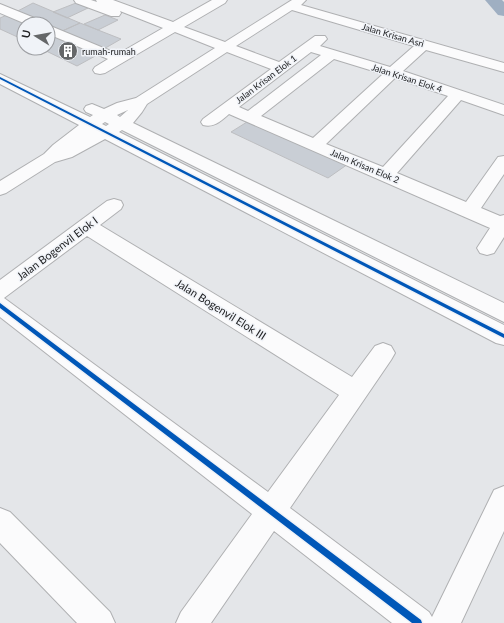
<svg xmlns="http://www.w3.org/2000/svg" width="504" height="623" font-family="Lato,sans-serif">
  <rect width="100%" height="100%" fill="#e4e6e9"/>
  <g fill="none" stroke-linecap="round" stroke-linejoin="round">
    <path fill="#9fafc2" fill-rule="evenodd" d="M485,0H502L504,2V16L498,15Z"/>
  </g>
  <path fill="#c9ced5" stroke="#bdbec1" d="M33,3L80,23L60,32L48,27V24H40L14,13Z
    M76,3L88,8L67,18L53,12Z
    M7,15L29,24H24V40L0,29V18Z
    M105,15L118,20L98,30L84,24Z
    M80,23L98,30L121,39L102,50L60,32Z
    M51,34L97,55L77,66L40,48H48V35Z
    M247,122L348,164L328,178L231,132Z"/>
  <g fill="none" stroke-linecap="round" stroke-linejoin="round">
    <defs>
      <path id="minor" d="M74,0H91L97,2L96,0H113L173,22L212,0H227L225,3L184,27L225,42L292,0H306L301,5L504,63V72L426,50L403,71L504,105V115L461,100L397,173L466,202L498,157L504,156V174L481,208L500,216L504,215V237L494,253L487,255L480,253L477,248L490,228L229,114C221,121 214,128 203,125L201,122L203,119L271,69L227,52L147,104L142,112L133,123L504,303V322L122,130L119,132L504,325V345L496,343L105,139L72,157L55,162L6,193L0,195V181L44,154L53,145L79,125L0,84V74L90,117L93,115L86,112L84,109L86,106L92,104L104,109L117,103L136,98L215,48L175,32L105,73L100,74L95,73L93,70L95,67L108,59L48,34V25L118,54L163,28L120,11L121,13L119,16H111L76,3ZM292,10L414,46L390,67L320,46L327,39L325,36H315L279,62L236,46ZM311,52L321,55L248,111L239,107ZM334,59L383,74L313,138L261,116ZM395,78L448,96L383,167L326,144ZM128,110L120,117L117,115ZM105,122L109,124L106,126L102,124Z
        M0,4L42,21L44,24H26L0,13Z
        M114,199L121,201L123,205L121,209L100,225L352,377L375,346L383,343L391,346L395,353L391,360L290,508L429,612L432,617L494,490L504,486V531L461,623H392L274,531L211,623H176L181,612L252,514L0,317V280L107,201ZM87,236L339,395L268,492L4,298Z
        M0,508L10,512L110,612L115,623H77L0,543Z"/>
    </defs>
    <use href="#minor" stroke="#afb0b2" stroke-width="2"/>
    <use href="#minor" fill="#fbfbfc" fill-rule="evenodd"/>
    <defs>
      <path id="cycleway" d="M0,77L504,334V338L0,79Z
        M0,303L421,620L422,623H412L0,308Z"/>
    </defs>
    <use href="#cycleway" stroke="#f0f3f8" stroke-width="3"/>
    <use href="#cycleway" fill="#0057b8" fill-rule="evenodd"/>
  </g>
  <defs>
    <symbol id="building-disc" viewBox="-11 -11 22 22"><circle r="9.5" fill="#656769" stroke="#f0f3f8"/><path d="M-4-6H4V6H1V3H-1V6H-4ZM-2.5-4.3h1.7v1.8h-1.7ZM.8-4.3h1.7v1.8H.8ZM-2.5-1h1.7V.8h-1.7ZM.8-1h1.7V.8H.8Z" fill="#fff"/></symbol>
  </defs>
  <g fill-rule="evenodd">
    <use href="#building-disc" x="57" y="40" width="22" height="22"/>
  </g>
  <g text-anchor="middle" dominant-baseline="central" stroke-width="3" stroke-linejoin="round" paint-order="stroke">
    <g font-size="9" fill="#212224" stroke="#f0f3f8">
      <text transform="translate(393 35) rotate(16)">Jalan Krisan Asri</text>
      <text transform="translate(407 78) rotate(18)">Jalan Krisan Elok 4</text>
      <text transform="translate(266 79) rotate(-37)">Jalan Krisan Elok 1</text>
      <text transform="translate(365 166) rotate(23)">Jalan Krisan Elok 2</text>
    </g>
    <g font-size="9" fill="#212224" stroke="#f0f3f8" text-anchor="start">
      <text x="82" y="51">rumah-rumah</text>
    </g>
    <g font-size="11" fill="#212224" stroke="#f0f3f8">
      <text transform="translate(57 248) rotate(-37)">Jalan Bogenvil Elok I</text>
      <text transform="translate(221 309) rotate(32)">Jalan Bogenvil Elok III</text>
    </g>
  </g>
  <g transform="translate(36 36) rotate(281)"><circle r="19" fill="#f0f3f8" stroke="#9d9fa3"/>
  <path d="M0-3L7 15L0 10L-7 15Z" fill="#656769"/>
  <text y="-6" font-size="11" font-weight="bold" text-anchor="middle" fill="#212224">U</text>
  </g>
</svg>
